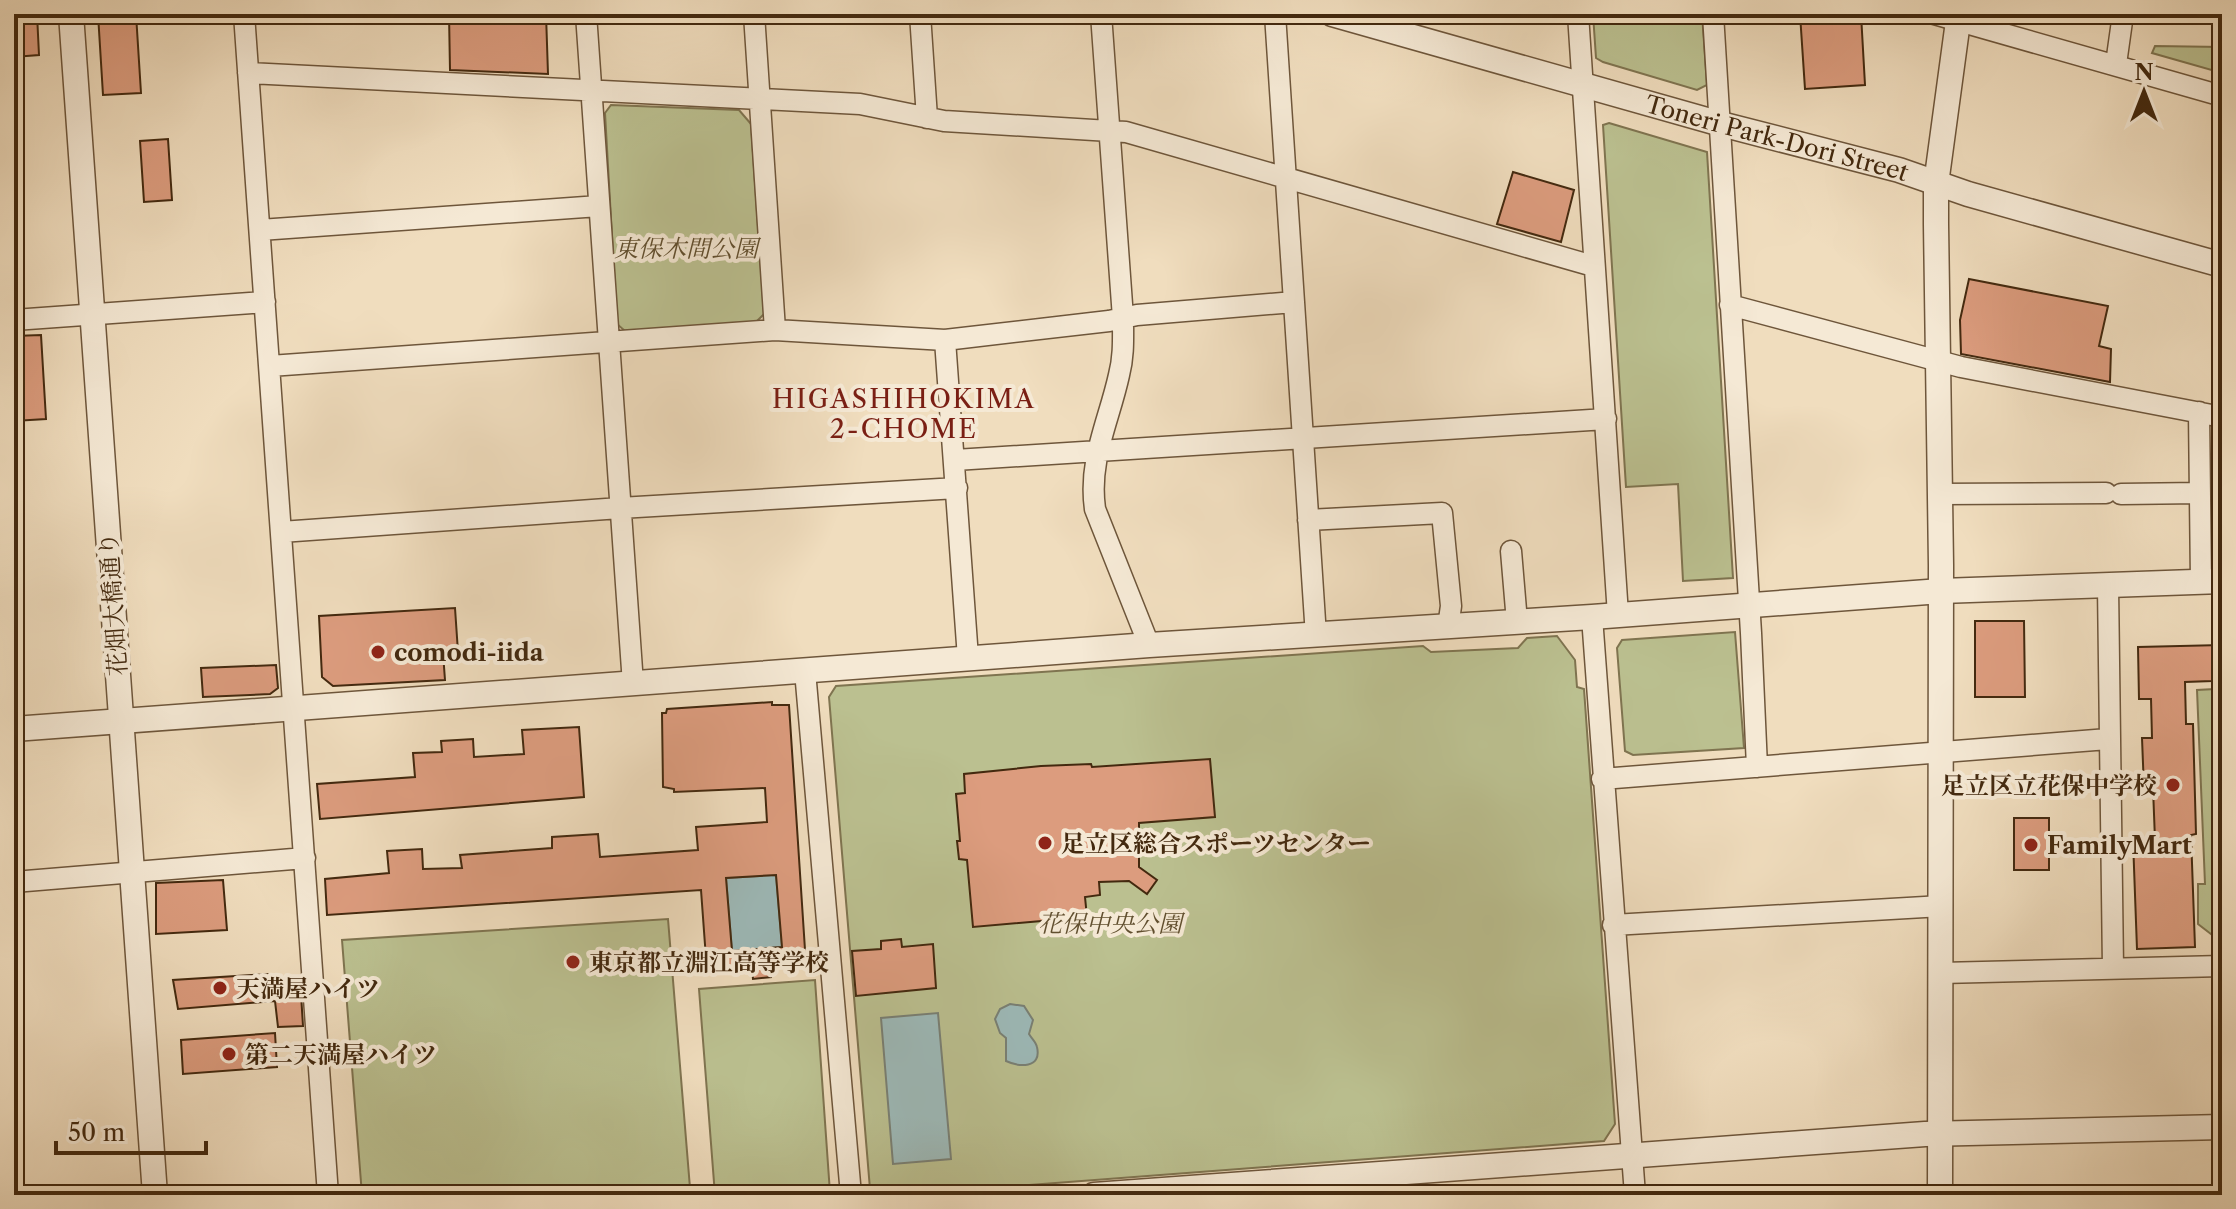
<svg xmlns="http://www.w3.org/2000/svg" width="2236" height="1209" font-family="'Libre Caslon Text','Noto Serif JP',serif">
  <rect width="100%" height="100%" fill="#f0ddbe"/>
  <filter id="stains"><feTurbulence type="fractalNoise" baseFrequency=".0025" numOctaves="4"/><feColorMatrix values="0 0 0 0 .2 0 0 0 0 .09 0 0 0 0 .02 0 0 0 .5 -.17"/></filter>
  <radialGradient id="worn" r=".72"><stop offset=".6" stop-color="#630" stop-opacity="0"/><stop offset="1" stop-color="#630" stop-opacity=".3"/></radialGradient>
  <path fill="#bbc090" stroke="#7f7450" stroke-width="2" d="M1593,14H1702L1707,85L1697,90L1603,62L1596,58Z
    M2155,46L2222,47V73L2152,53Z
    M611,105L739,110L751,124L764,314L755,323L625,331L617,324L605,113Z
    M1609,123L1707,152L1733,578L1683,581L1678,484L1626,487L1603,125Z
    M1735,632L1744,748L1633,755L1625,751L1617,648L1622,640Z
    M1557,636L1575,660L1577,687L1584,689L1615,1124L1604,1141L900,1195H876L870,1189L829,697L836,686L1423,646L1431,652L1518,648L1527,638Z
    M2215,683H2222V941H2220L2198,924V884H2205L2197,690L2215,689Z
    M668,919L690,1188L602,1195H362L342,940Z
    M815,980L830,1193L715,1195L699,989Z"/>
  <path fill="#9dbab9" stroke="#798075" stroke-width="2" d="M776,875L782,947L732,951L726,878Z
    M1010,1004L1024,1006L1033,1020L1029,1034C1032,1039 1036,1042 1037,1047C1042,1069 1019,1067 1006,1061V1038L1000,1033L995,1019L1000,1009Z
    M938,1013L951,1159L893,1164L881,1018Z"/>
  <path fill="#dc9c7e" stroke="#43290f" stroke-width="2" fill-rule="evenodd" d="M14,14H37L39,55L14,57Z
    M98,14H136L141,93L103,95Z
    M449,14H546L548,74L450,70Z
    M1800,14H1861L1865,85L1805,89Z
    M168,139L172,200L144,202L140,141Z
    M1513,172L1574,190L1561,242L1497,224Z
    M1969,279L2108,306L2099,346L2111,349L2110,382L1961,354L1960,320Z
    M41,335L46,419L14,421V336Z
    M455,608L458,652L443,653L445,680L333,686L322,677L319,616Z
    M1975,621H2024L2025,697H1975Z
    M2222,645V672H2212V681L2185,682L2186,724H2193L2196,834L2191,835L2195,947L2137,949L2133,840H2155L2153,788L2144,789L2142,738H2152L2151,699H2139L2138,647Z
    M276,665L278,688L270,694L203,697L201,668Z
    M772,702V705H789L806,965L770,967L771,977L753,979L752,969L707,972L701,890L327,915L325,879L389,873L387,851L422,849L423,869L462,868L460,855L552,848V837L598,834L600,857L698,850L696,827L767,822L765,788L674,792V789L663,787L662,713H666L667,709ZM776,875L782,947L732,951L726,878Z
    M579,727L584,797L320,819L317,784L415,777L413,753L442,752L441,741L473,739L474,757L524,754L522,730Z
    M1210,759L1215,817L1139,823V867L1157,880L1147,894L1129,881L1099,882L1100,895L1085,897L1087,917L973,927L967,860L959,859L957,841H960L956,794L965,793L964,774L1041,766L1091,764L1092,767Z
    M2014,818H2049V870H2014Z
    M223,880L227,930L156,934V883Z
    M901,939L902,947L933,944L936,988L856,996L852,951L881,949V941Z
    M270,974L271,979L300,978L303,1026L278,1027L275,1001L178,1009L173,980Z
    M275,1033L277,1067L183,1074L181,1040Z"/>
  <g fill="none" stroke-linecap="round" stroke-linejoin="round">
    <defs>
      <path id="minor" d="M244,14L328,1195
        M586,14L633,684
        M754,14L775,330
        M920,14L927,118
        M1101,14L1123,318C1123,338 1124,356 1119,375C1109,421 1088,460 1095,509L1149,645
        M1275,14L1316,636
        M1578,14L1618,615
        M1713,14L1751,633L1757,767
        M1934,14L2222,96
        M2116,64L2123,14
        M248,73L860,104L944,121L1126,132L1593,266
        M260,230L599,206
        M1730,305L1961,367L2222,417
        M14,320L265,302
        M945,340L968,658
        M270,366L775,330L945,340L1109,321L1137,315L1294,302
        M2199,412L2201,582
        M955,460L1606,419
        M1940,494L2106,493
        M2121,494L2200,493
        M1308,520L1442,513L1451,606L1448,627
        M281,532L620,508L957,488
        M1511,551L1517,622
        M2108,586L2113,968
        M1592,617L1635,1195
        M805,671L851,1195
        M1602,779L2108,739
        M14,882L305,858
        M1613,925L1942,906
        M1941,973L2222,966"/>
      <g id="tertiary">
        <path d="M71,14L155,1195"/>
        <path id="s1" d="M1332,14L1721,124L1899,170L1968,194L2222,265"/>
        <path d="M14,729L1149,645L1592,617L1941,591L2222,581"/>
        <path d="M1094,1195L1925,1134L2222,1127"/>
        <path d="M1940,1195L1941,565L1936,224V184L1959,14"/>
      </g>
    </defs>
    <use href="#minor" stroke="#6e563b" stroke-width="23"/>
    <use href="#tertiary" stroke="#6e563b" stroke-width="27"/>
    <use href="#minor" stroke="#f5e9d5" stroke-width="20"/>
    <use href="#tertiary" stroke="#f5e9d5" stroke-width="24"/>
  </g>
  <g fill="#8f2418" stroke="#f5e9d5" stroke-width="3">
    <circle cx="378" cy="652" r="8"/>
    <circle cx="2173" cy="785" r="8"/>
    <circle cx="1045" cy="843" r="8"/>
    <circle cx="2031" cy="845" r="8"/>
    <circle cx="573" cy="962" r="8"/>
    <circle cx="220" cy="988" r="8"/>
    <circle cx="229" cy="1054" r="8"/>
  </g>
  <g text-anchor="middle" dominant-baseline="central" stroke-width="8" stroke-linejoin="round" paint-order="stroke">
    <g font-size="24" fill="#43290f" stroke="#f5e9d5">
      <text stroke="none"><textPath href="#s1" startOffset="462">Toneri Park-Dori Street</textPath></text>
      <text transform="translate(113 604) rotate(-94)">花畑大橋通り</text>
    </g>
    <g font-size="24" font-style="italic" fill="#614f2f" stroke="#f5e9d5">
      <text x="686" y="248">東保木間公園</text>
      <text x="1110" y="923">花保中央公園</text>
    </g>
    <g font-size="24" font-weight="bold" fill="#43290f" stroke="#f5e9d5" text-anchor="start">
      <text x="394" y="652">comodi-iida</text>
      <text x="2157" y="785" text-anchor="end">足立区立花保中学校</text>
      <text x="1061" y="843">足立区総合スポーツセンター</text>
      <text x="2047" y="845">FamilyMart</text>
      <text x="589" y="962">東京都立淵江高等学校</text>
      <text x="236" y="988">天満屋ハイツ</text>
      <text x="245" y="1054">第二天満屋ハイツ</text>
    </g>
    <g font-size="26" letter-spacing="2" fill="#7a1f14" stroke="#f5e9d5">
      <text x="904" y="399">HIGASHIHOKIMA<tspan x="904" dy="30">2-CHOME</tspan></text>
    </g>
  </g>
  <rect width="2236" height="1209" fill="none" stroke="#f0ddbe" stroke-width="48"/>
  <rect x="16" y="16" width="2204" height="1177" fill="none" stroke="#43290f" stroke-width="4"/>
  <rect x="24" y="24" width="2188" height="1161" fill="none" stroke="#43290f" stroke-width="2"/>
  <g transform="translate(2144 92)" stroke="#f5e9d5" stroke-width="6" paint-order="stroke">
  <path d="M0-6L14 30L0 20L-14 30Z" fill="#43290f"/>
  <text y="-12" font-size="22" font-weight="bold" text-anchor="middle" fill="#43290f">N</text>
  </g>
  <path d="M56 1141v12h150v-12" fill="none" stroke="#43290f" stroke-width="4"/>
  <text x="68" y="1141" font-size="24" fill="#43290f" stroke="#f5e9d5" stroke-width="6" paint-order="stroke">50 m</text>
  <rect width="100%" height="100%" filter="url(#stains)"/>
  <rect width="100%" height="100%" fill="url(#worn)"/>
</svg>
